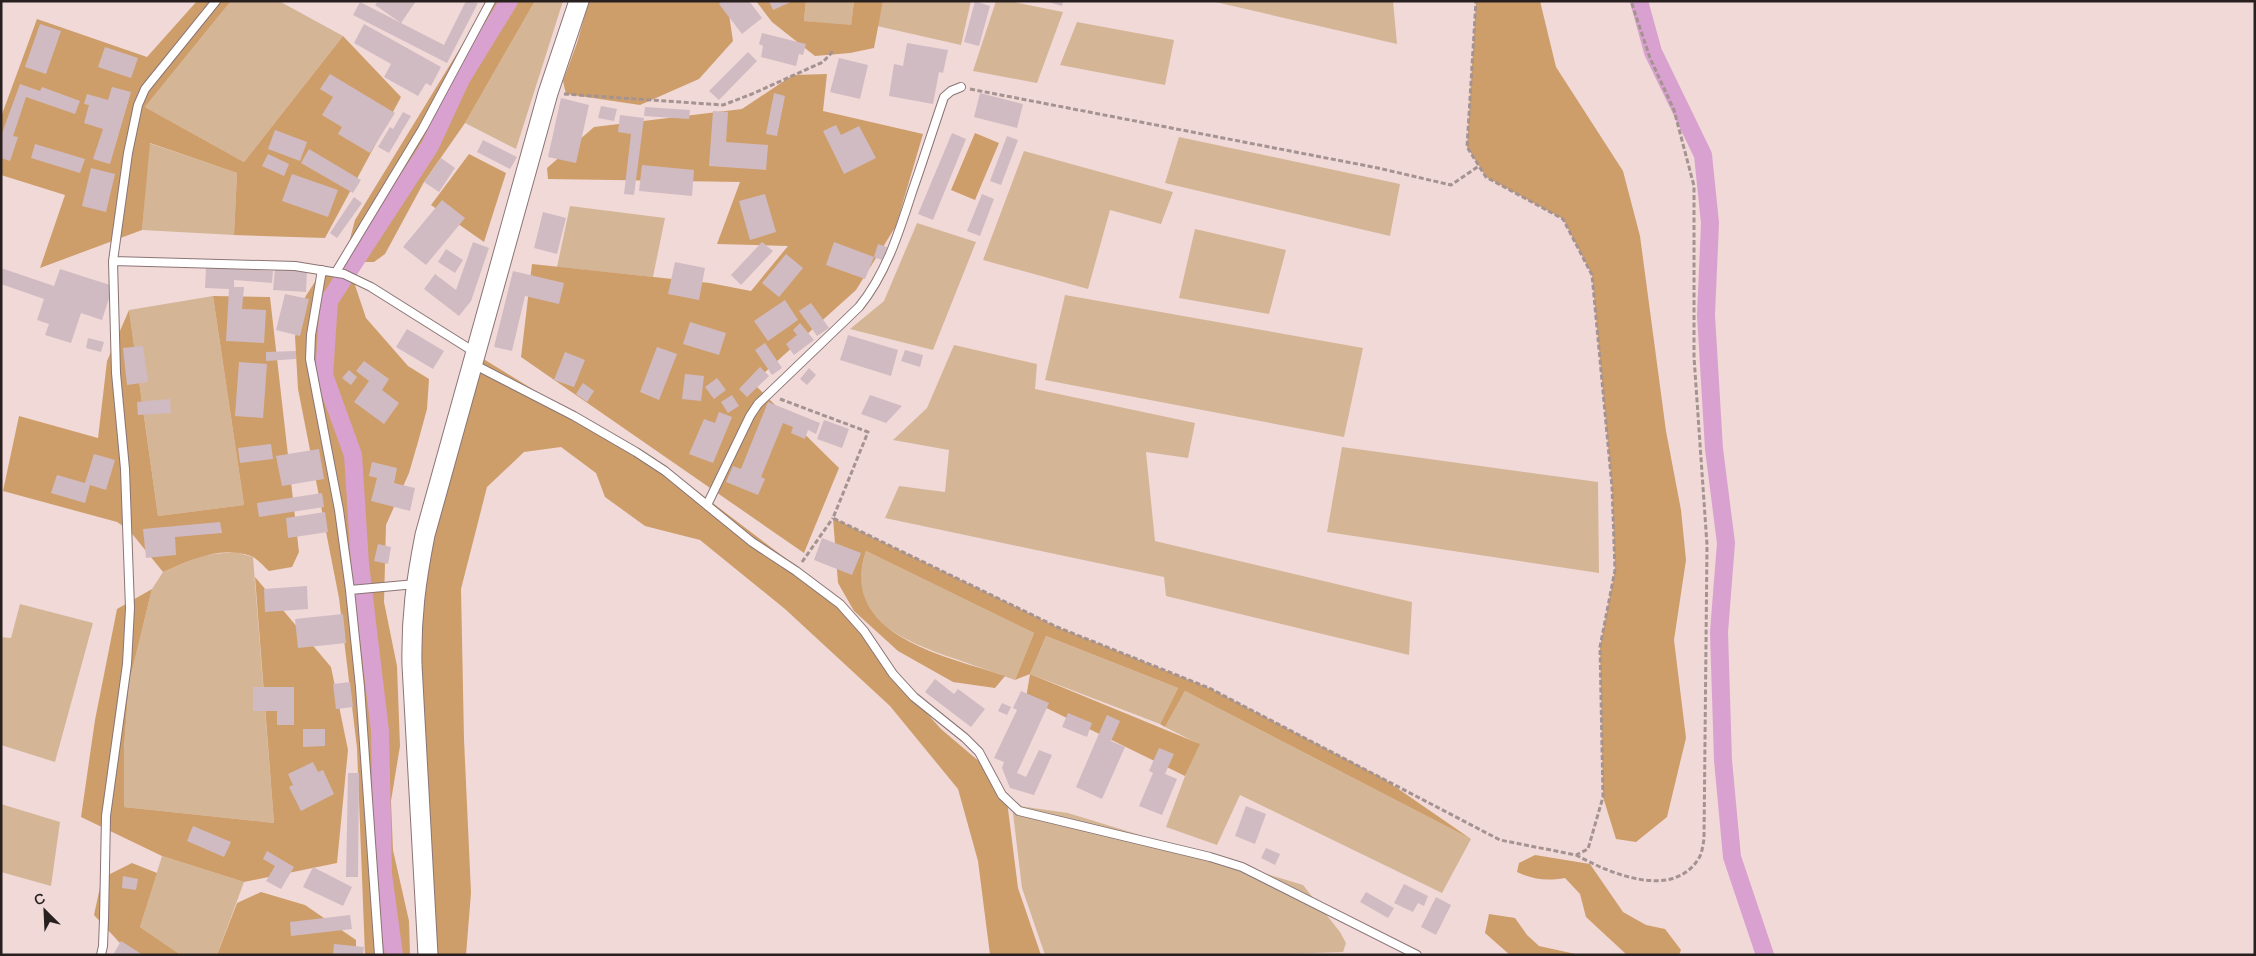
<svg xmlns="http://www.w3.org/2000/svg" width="2256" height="956" font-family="Manrope,sans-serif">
  <rect width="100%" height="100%" fill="#f1d9d8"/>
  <path fill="#d4b697" d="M231,1H279L343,36L244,162L145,107Z
    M535,1H563L516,149L465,123Z
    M806,1H854L851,26L804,21Z
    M883,1H971L961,45L877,26Z
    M996,1H1009L1063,12L1037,83L973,71Z
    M1211,1H1393L1397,44Z
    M1077,22L1174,40L1165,85L1060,65Z
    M1179,137L1400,184L1390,236L1165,183Z
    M149,143L237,173L234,235L142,230Z
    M1024,151L1173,192L1161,224L1110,210L1088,289L983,260Z
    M570,206L665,218L653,277L557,267Z
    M917,223L976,242L933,350L850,329L884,301Z
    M1195,229L1286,250L1269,314L1179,298Z
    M1065,295L1363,348L1344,437L1045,380Z
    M213,296L244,505L158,516L129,310Z
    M954,345L1037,364L1035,389L1195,423L1188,458L1146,452L1155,541L1412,602L1409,655L1166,596L1164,577L885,518L899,486L945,492L949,450L893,440L927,408Z
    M1342,447L1598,482L1599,573L1327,532Z
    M866,551L1034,633L1015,680C993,672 972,665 950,657C899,639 844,616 866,551Z
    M235,552L253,557L274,823L124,807V748L129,683L152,589L163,572L203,555Z
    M20,604L93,623L55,762L1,745V637L11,638Z
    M1046,636L1178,688L1160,724L1030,674Z
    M1185,691L1471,839L1442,893L1240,795L1217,845L1166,827L1185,776L1199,744L1165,727Z
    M1,804L60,822L51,886L1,872Z
    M1012,805L1068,813L1303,885L1340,932L1346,943L1343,952L1254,955H1045L1022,888Z
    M162,856L244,882L217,955H181L140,927Z"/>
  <path fill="#ce9e6a" d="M197,1H231L145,107L244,162L343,36L401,97L325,238L234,235L237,173L150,143L142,230L40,268L65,195L1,175V117L37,19L147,57Z
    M489,1H535L465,123L424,182L385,254L374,262H364L358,261L350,253V239L355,220Z
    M589,1H727L733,41L699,79L640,105L566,94L563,81L577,43Z
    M756,1H806L804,21L851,25L854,1H883L874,48L850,53L815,56L772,22Z
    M1476,1H1540L1556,67L1623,171L1640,236L1666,431L1681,510L1686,560L1674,640L1686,738L1667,817L1636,842L1616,839L1603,797L1600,647L1615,570L1612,487L1592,275L1563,219L1486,177L1467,147Z
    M827,74L823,111L923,134L896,226L856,290L753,383L839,468L804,553L521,357L532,264L710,283L751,291L788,246L717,244L740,182L548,179L547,168L594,127L742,109L793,75Z
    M975,133L999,143L975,200L951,190Z
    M469,154L506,173L484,242L431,205Z
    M329,271L354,282L366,318L408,366L429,379L427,409L418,442L409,473L386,525L384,602L397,666L400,746L391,801L393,850L409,921L410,955H365L357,748L339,598L298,389L295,337L304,299L316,280Z
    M213,296L270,297L299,552L292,567L269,571C264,567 258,559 251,556C221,545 190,560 163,572L129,530L117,522L3,491L19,416L98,438L107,361L129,310L158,516L244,505Z
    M472,352L689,485L830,592L891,673L941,729L981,763L1007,801L1018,888L1041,955H990L978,861L958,789L890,706L785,609L700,540L645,526L605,497L596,473L561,447L524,452L487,487L461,589L464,739L471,893L466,955H422L415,538Z
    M833,518L1057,627L1209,688L1384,779L1471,839L1185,691L1165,727L1160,724L1178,688L1046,636L1030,674L1200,744L1185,776L1026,698L1030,674L1015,680L1034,633L866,551C837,636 947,656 1005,676L995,688L953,682L898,651L854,611L838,583Z
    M255,577L331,667L348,750L337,863L244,882L162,856L81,817L95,720L117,609L152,589L129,683L124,748V807L274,823Z
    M1535,855L1590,864L1623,912L1646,925L1665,929L1681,950L1679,955H1627L1586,917L1580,894L1565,878C1547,881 1534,880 1517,872L1519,863Z
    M132,863L157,873L140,927L181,955H131L94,915L102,878Z
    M261,892L305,905L356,940V955H217L237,903Z
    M1489,914L1515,918L1527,935L1539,946L1580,955H1510L1485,933Z"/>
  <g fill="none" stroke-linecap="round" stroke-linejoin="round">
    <path stroke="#d9a1cf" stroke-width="18" d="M1639,1L1653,52L1703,155L1710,223L1706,315L1714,449L1726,543L1719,632L1723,760L1732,857L1765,955
      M394,955L383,874L380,731L360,564L353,455L324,375L329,301L430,146L461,79L509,1"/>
  </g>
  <path fill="#d1bbc2" d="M378,1H416L401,23L375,5Z
    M466,1L478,3L447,63L353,15L360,2L444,45Z
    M722,1H749L762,18L742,34L719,4Z
    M769,1H793L773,10Z
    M975,1L990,6L979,46L964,42Z
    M1045,1H1063L1062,6Z
    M40,24L61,31L46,74L25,67Z
    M364,24L441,67L431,86L426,83L418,96L384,77L391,64L354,43Z
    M762,33L806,44L803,55L799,54L796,66L761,57L763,46L759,44Z
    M907,43L948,50L943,73L939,72L933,104L889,96L894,64L903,66Z
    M105,47L138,58L131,78L98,67Z
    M748,52L757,61L719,100L709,91Z
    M839,58L868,65L860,99L830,92Z
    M330,74L395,113L370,153L338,134L342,127L322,115L333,97L320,89Z
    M20,84L40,91L42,87L80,101L75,114L26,97L13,136L18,137L10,161L1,158V136Z
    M112,87L131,92L110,164L93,159L103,129L84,123L89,105L84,104L87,94L108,100Z
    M774,93L785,96L777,136L766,134Z
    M980,93L1023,104L1017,128L974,117Z
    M561,98L589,105L576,163L548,157Z
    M601,106L617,109L614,121L598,118Z
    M645,107L690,110L689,119L644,116Z
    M713,111L728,112L726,142L768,145L766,170L709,166Z
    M403,112L411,116L389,153L378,147L390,127L393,129Z
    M620,115L644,118L634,195L624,194L631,134L618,132Z
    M836,125L841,135L859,126L876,158L844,174L823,131Z
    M275,130L307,142L300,161L268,149Z
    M952,133L966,139L933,220L918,214Z
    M1007,136L1018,140L1001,185L990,181Z
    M483,140L517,157L510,169L477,152Z
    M35,144L85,159L80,173L31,158Z
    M309,149L361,180L353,193L301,163Z
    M268,154L289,164L284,176L262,166Z
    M441,158L455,168L439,192L424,182Z
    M642,165L694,170L692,196L639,191Z
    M91,168L115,174L106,212L82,206Z
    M292,174L338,190L328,217L282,201Z
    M765,194L776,232L750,240L739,201Z
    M982,194L994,199L980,236L967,231Z
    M354,197L362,203L337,238L330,233Z
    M442,200L465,218L426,265L403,247Z
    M543,212L566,218L557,254L534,248Z
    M473,242L489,248L471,301L459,316L424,289L435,274L456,290Z
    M762,242L773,251L741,285L731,275Z
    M834,242L874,257L878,244L887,247L882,260L874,257L865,279L826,265Z
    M446,249L463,260L455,273L438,262Z
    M786,254L803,268L779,297L762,283Z
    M675,262L705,268L699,300L668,294Z
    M206,267L273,271L272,283L234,280V287H244L242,309L266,310L264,343L226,341L229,289L205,288Z
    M1,268L54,286L60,269L113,286L102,320L81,313L71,343L45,335L49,324L37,320L44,299L1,284Z
    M275,268L307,270L306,292L273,290Z
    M513,271L564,283L559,304L525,296L512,351L494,347Z
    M285,294L309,299L300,336L276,330Z
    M785,300L798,320L768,341L754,321Z
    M811,303L829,328L817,336L799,311Z
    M690,322L726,333L719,355L683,344Z
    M800,323L814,340L794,355L786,344L797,335L793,330Z
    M407,329L444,351L433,369L396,347Z
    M848,335L898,350L891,376L840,360Z
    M88,338L104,342L101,352L86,348Z
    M765,343L782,368L772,375L755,350Z
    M143,346L148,382L127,385L123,348Z
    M657,347L677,354L659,400L640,392Z
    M905,350L923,355L920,367L901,361Z
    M296,351V359L266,361V352Z
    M565,352L585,360L574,387L554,380Z
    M364,361L389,379L382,390L399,403L384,424L354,402L369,381L356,371Z
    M239,362L267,364L263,418L235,416Z
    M760,367L769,376L747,397L739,389Z
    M809,368L816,375L807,385L800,379Z
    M349,370L357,377L351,385L342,378Z
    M685,374L704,376L701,401L682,399Z
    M717,378L726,390L714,399L705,387Z
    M583,383L594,391L587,402L576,394Z
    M732,395L739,406L728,413L721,402Z
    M870,395L902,406L886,423L861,414Z
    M170,399L171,413L138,415L137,402Z
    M768,402L820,423L816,434L808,430L805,439L791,433L793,427L783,423L761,477L765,479L758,495L726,482L733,466L741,469Z
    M719,412L732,417L713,463L689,454L704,419L715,423Z
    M824,420L849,429L842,448L817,439Z
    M271,444L273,459L240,463L238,448Z
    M319,449L324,479L282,486L276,456Z
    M94,454L115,460L106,490L90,485L85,503L51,493L57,475L85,483Z
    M372,462L397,468L394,483L415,488L410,511L371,501L377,478L369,476Z
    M322,493L324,507L259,517L257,503Z
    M325,512L328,532L288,538L286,518Z
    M220,522L222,533L175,537L176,555L146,558L143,529Z
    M822,538L861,553L852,575L814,560Z
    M378,544L391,547L388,564L374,561Z
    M307,586L308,609L265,612L264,589Z
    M343,614L346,643L298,648L295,619Z
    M935,679L954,694L958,689L985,709L971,727L925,692Z
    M350,682L353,707L336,709L333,684Z
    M253,687H294V725H277V711H253Z
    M1021,691L1049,703L1017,773L1026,777L1039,750L1052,755L1034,795L1010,788L1002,768L1004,762L994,758L1017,710L1013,708Z
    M1002,703L1011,707L1007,715L998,711Z
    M1068,713L1092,723L1087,737L1062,727Z
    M1107,715L1120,721L1111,741L1125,747L1102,799L1076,787Z
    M303,729H325V746L303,747Z
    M1159,748L1174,754L1165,774L1177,779L1162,815L1139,806L1153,773L1149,771Z
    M313,762L318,772L323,770L334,794L301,811L289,787L293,785L288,774Z
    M348,773H359L358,877H346Z
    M1246,806L1266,814L1255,844L1235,836Z
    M193,826L231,842L224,857L187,841Z
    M1266,848L1280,854L1275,865L1261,858Z
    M267,851L294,867L281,889L266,881L275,866L263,859Z
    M313,867L352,887L343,906L303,887Z
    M123,876L138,879L136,890L122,888Z
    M1404,884L1428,896L1424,906L1418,903L1413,912L1394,903Z
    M1366,892L1394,908L1388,918L1360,902Z
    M1436,897L1451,905L1436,935L1421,927Z
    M350,915L352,929L291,936L290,922Z
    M121,941L143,955H113Z
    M334,944L364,947L363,955H333Z"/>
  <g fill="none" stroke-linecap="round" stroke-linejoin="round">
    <defs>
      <path id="service" d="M113,261L295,266L344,274L371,287L476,353
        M322,270L311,335L310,359L339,510L350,590L360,687L379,955
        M336,272L423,128L491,1
        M473,364L574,416L636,452L665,471L752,542L796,571L840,604L864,631L893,674L914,697L965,738L979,752L1002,795L1019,811L1210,857L1242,867L1417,955
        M707,505L750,416L758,404L859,307C886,274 899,232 912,192C923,161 933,129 944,97L951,91L961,87
        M350,590L416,584
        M101,955L103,946L104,919L106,816L127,664L130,608L125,469L116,373L113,261L128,153L138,105L145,89L216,1"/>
      <path id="tertiary" d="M428,955L412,665C411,617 416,581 425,535L548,93L579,1"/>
    </defs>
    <use href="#service" stroke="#8a7574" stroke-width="10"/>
    <use href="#tertiary" stroke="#8a7574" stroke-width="21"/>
    <path stroke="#a59392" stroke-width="3" stroke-dasharray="5 2.5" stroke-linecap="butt" d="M970,89L1378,168L1451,185L1479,166
      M564,94L723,105L752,94L823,62L833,51
      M780,399L868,432L833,518L1057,627L1209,688L1500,840L1576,855L1588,849L1603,797L1600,647L1615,570L1612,487L1592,275L1563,219L1486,177L1467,147L1476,1
      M802,562L833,518
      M1576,855C1609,873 1673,901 1699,858C1702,853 1703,845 1704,839L1707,545L1694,357V186L1674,110L1650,58L1631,1"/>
    <use href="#service" stroke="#fff" stroke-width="8"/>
    <use href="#tertiary" stroke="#fff" stroke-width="19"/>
  </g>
  <rect width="2256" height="956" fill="none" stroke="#281f1f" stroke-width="5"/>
  <g transform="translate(45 911) rotate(336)" stroke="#f1d9d8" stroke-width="4" paint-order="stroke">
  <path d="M0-4L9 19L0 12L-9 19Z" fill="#281f1f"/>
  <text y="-8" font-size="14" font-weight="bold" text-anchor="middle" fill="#281f1f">С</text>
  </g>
</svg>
